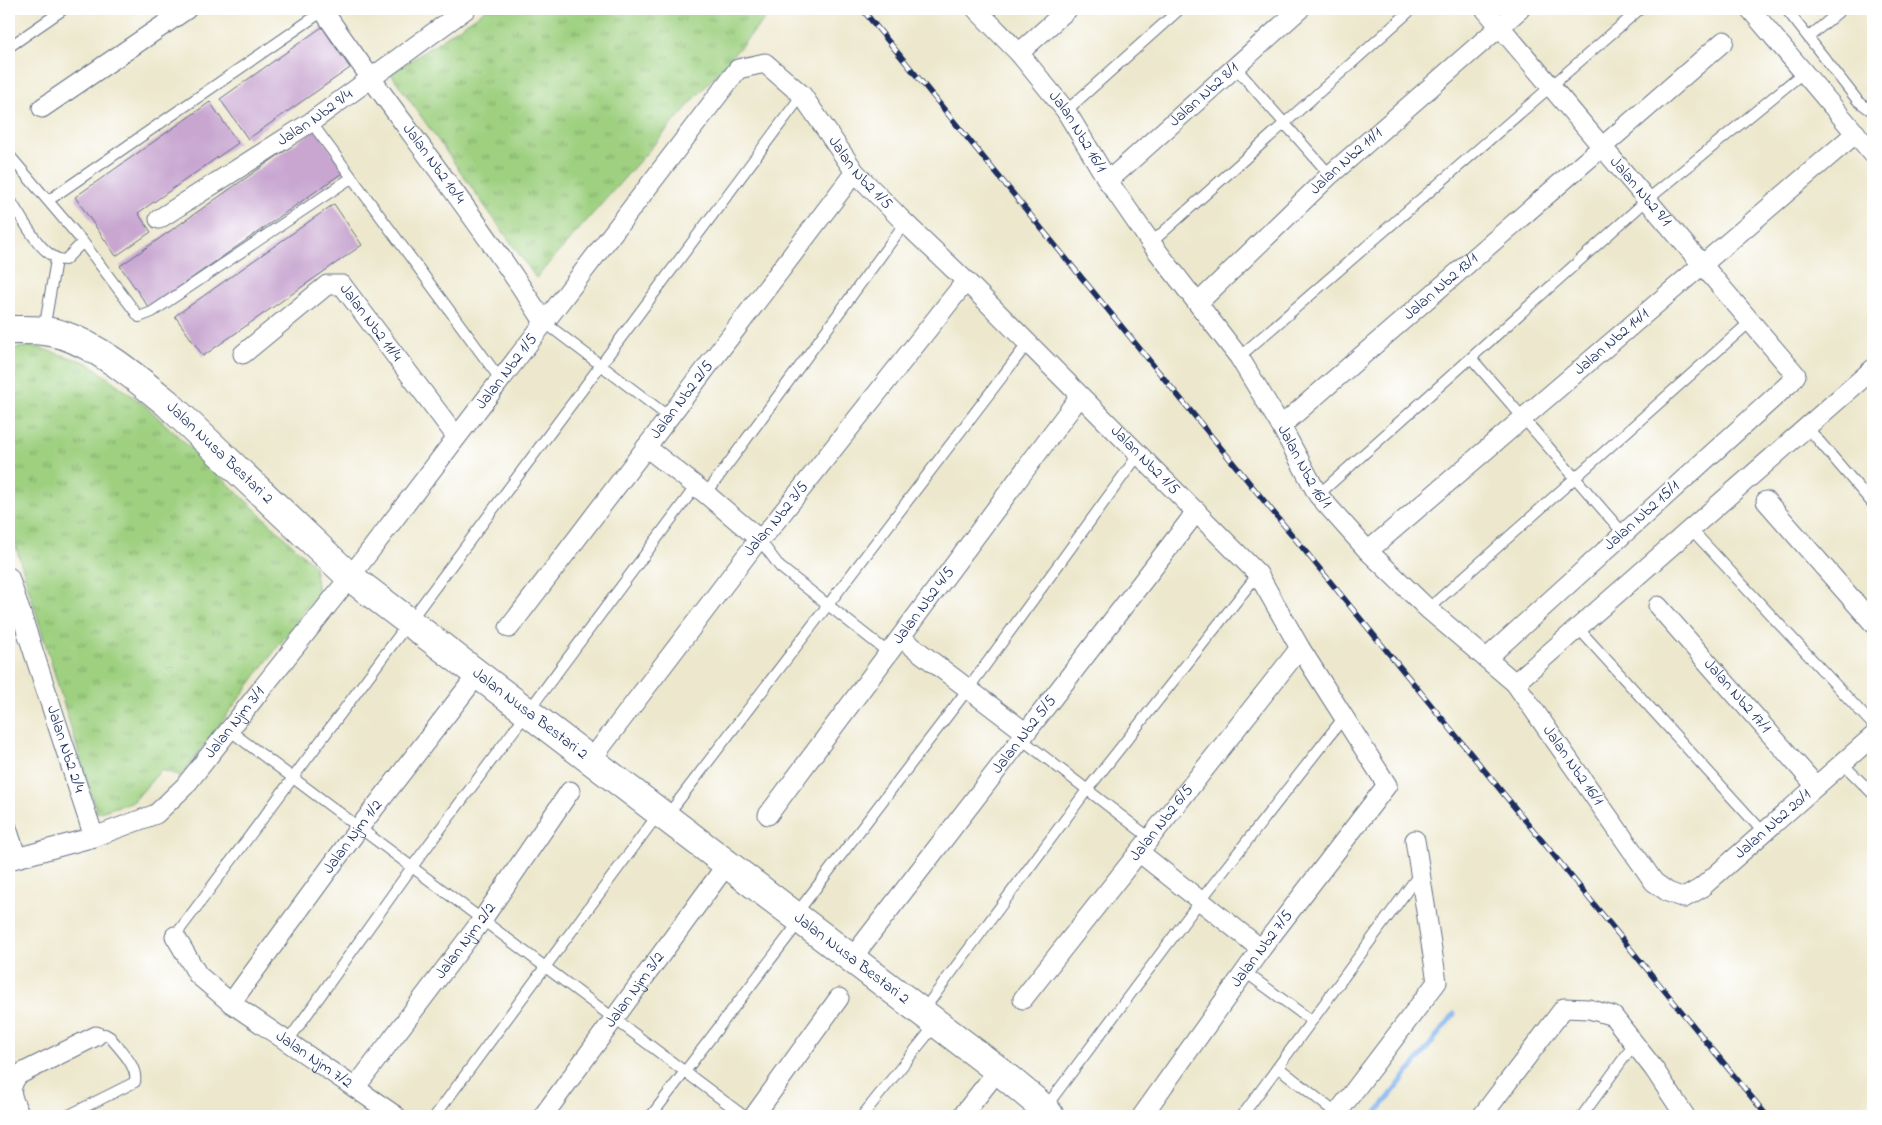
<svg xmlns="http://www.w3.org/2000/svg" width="1882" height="1125" font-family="'Indie Flower',sans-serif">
  <defs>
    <pattern id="park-tufts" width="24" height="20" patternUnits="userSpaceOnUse" patternTransform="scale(1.25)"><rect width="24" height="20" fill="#9ed080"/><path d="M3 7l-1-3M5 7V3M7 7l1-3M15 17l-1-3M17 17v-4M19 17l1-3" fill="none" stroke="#80a96c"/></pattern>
  </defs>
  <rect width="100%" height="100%" fill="#fff"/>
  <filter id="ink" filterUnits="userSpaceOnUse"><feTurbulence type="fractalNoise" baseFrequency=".02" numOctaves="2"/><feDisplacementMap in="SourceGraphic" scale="10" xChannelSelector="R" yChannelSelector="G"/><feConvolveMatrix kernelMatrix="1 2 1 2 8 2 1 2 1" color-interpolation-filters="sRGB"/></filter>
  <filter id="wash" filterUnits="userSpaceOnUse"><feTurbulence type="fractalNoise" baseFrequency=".0096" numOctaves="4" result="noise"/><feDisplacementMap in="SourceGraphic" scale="20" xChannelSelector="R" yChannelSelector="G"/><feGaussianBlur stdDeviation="1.12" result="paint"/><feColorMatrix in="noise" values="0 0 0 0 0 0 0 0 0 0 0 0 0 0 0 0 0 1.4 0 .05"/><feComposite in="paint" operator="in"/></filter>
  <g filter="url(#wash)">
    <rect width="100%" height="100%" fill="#ede8cd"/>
    <path fill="url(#park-tufts)" stroke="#5c806f" d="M487,9H757L765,19L536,278L391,74Z
      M33,346L88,363L147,407L314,565L318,593L181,776L161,770L134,801L97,813L9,524V349Z"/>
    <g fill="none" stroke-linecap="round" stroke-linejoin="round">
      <path stroke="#82b4ee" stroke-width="5" d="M1374,1116L1454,1014"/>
    </g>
    <g id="blocks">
      <path fill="#c8a6d0" d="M322,27L350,68L248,139L220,99Z
        M210,102L238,143L138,213L151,232L116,256L75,197Z
        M316,129L345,171L149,308L120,266Z
        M334,204L362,245L203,356L175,316Z"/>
    </g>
  </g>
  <g filter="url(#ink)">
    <use href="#blocks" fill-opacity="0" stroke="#647085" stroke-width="1"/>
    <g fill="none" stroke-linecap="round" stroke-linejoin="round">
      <defs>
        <path id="lane" d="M1786,9L1858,101L1873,112
          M1809,37L1842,9
          M9,47L64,9
          M1235,67L1330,175
          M1066,111L1180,9
          M311,122L500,379
          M9,155L83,242L139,317L152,312L351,178
          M9,198C21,216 42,260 65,260L83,242
          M49,200L326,9
          M1151,243L1412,9
          M544,322L669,417
          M44,330L56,260
          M1239,357L1640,9
          M1472,359L1623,533
          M1807,427L1873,504
          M706,494L905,223
          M1318,495L1647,200L1804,72
          M1691,529L1873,725
          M759,539L780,567L890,654
          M1428,609L1751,321
          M1577,627L1764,833
          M229,730L744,1116
          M1020,738L1150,838
          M1842,763L1873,794
          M666,817L1028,343
          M9,820L21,856
          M796,914L968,689L1139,454
          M175,936L802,95
          M1245,972L1312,1021
          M922,1012L1087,790L1258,574
          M288,1041L412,867L696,486
          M1278,1067L1337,1114
          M1045,1108L1200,901L1344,717
          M67,1116L135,1082C138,1066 120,1050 110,1037L105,1034L96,1036
          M435,1116L659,813
          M651,1116L800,921
          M862,1116L936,1024
          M1242,1116L1420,873
          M1582,1116L1634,1044"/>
        <g id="street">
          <path id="s1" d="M322,9C394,114 475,214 544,322"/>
          <path id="s2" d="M976,9L1019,53L1066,111L1108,181L1151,243L1239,357L1281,426L1318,495L1368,551L1428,609L1515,683L1654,882L1668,892L1684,898L1701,888L1873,736"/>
          <path id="s3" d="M1485,9L1796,375L1791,382L1487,658"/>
          <path d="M1750,9L1873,154"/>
          <path d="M1019,53L1068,9"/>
          <path d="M42,108L187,9"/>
          <path id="s4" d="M1108,181L1300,9"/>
          <path id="s5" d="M159,219L311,122L466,9"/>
          <path id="s6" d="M1198,303L1330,175L1520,9"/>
          <path id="s7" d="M243,354L327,285H342L456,436"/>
          <path id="s8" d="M1281,426L1724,41"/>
          <path d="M646,447L706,494L759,539"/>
          <path d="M1766,501L1873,623"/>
          <path id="s9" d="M1368,551L1856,133"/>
          <path id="s10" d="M9,577L94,837"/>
          <path id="s11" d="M1658,606L1816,786"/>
          <path id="s12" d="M509,628L855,172"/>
          <path d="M901,638L1025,732"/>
          <path d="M1515,683L1873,369"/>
          <path id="s13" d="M591,760L759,539L768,531L966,281"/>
          <path id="s14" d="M768,815L1080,396"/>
          <path d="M1139,852L1261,949"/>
          <path id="s15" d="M9,860L94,837L156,814L185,786L350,577L738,69L765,63L802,95L855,172L899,217L966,281L1258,574L1300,648L1387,785L1261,949L1142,1116"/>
          <path id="s16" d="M175,936L198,975L231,1003L396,1116"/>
          <path id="s17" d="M852,958L1197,511"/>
          <path id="s18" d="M1023,999L1300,648"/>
          <path id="s19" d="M231,1003L359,828L478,674"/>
          <path id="s20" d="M355,1088L482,920L570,791"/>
          <path d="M20,1116C13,1099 6,1091 18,1075L96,1036"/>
          <path id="s21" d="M543,1116L727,864"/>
          <path d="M754,1116L839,998"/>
          <path d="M962,1116L998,1070"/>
          <path d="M1335,1116L1437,982L1415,840"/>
          <path d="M1482,1116L1564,1008L1589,1009L1613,1016L1654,1069L1685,1116"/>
        </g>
        <g id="secondary">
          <path id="s22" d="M9,330C27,330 45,329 63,335C101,348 136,378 167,403L350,577L998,1070L1045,1109L1050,1116"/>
        </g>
      </defs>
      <use href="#lane" stroke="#647085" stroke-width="12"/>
      <use href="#street" stroke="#647085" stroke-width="21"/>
      <use href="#secondary" stroke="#647085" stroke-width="30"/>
      <use href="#lane" stroke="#fff" stroke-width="10"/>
      <use href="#street" stroke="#fff" stroke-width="19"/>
      <use href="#secondary" stroke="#fff" stroke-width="28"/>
      <defs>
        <path id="rail" d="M862,9L1767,1116"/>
      </defs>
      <use href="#rail" stroke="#1b2f5e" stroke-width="5.5"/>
      <use href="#rail" stroke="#fff" stroke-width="4" stroke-dasharray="11" stroke-linecap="butt"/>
    </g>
  </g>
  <g text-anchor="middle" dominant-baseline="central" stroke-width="5" stroke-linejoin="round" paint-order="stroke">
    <g font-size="16" fill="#1b2f5e" stroke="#fff">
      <text stroke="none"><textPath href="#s4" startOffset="129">Jalan Nb2 8/1</textPath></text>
      <text stroke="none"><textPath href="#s5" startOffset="186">Jalan Nb2 9/4</textPath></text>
      <text stroke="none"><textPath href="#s2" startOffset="160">Jalan Nb2 16/1</textPath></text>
      <text stroke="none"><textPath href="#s6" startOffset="205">Jalan Nb2 11/1</textPath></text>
      <text stroke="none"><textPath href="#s1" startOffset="191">Jalan Nb2 10/4</textPath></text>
      <text stroke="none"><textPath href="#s15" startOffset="1274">Jalan Nb2 1/5</textPath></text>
      <text stroke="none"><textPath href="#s3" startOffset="240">Jalan Nb2 9/1</textPath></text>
      <text stroke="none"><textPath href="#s8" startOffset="212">Jalan Nb2 13/1</textPath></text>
      <text stroke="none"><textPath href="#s7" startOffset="171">Jalan Nb2 11/4</textPath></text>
      <text stroke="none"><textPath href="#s9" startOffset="321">Jalan Nb2 14/1</textPath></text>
      <text stroke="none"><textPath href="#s15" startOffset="719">Jalan Nb2 1/5</textPath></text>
      <text stroke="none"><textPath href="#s12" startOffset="286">Jalan Nb2 2/5</textPath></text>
      <text stroke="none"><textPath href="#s22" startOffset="252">Jalan Nusa Bestari 2</textPath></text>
      <text stroke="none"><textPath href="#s15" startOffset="1679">Jalan Nb2 1/5</textPath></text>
      <text stroke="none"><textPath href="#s2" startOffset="565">Jalan Nb2 16/1</textPath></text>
      <text transform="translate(1642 516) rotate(-42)">Jalan Nb2 15/1</text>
      <text stroke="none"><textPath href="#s13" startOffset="304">Jalan Nb2 3/5</textPath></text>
      <text stroke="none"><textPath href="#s14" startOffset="261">Jalan Nb2 4/5</textPath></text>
      <text stroke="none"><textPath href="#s11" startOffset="120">Jalan Nb2 17/1</textPath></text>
      <text stroke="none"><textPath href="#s22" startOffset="658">Jalan Nusa Bestari 2</textPath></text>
      <text stroke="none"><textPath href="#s15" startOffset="275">Jalan Njm 3/1</textPath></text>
      <text stroke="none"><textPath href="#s17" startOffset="282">Jalan Nb2 5/5</textPath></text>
      <text stroke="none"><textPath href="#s10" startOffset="181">Jalan Nb2 2/4</textPath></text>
      <text stroke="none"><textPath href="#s2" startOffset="970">Jalan Nb2 16/1</textPath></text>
      <text stroke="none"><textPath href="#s18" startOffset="224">Jalan Nb2 6/5</textPath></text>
      <text stroke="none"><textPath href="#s2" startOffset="1262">Jalan Nb2 20/1</textPath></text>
      <text stroke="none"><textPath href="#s19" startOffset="206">Jalan Njm 1/2</textPath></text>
      <text stroke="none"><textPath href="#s20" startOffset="184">Jalan Njm 2/2</textPath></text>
      <text transform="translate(1262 949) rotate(-53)">Jalan Nb2 7/5</text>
      <text stroke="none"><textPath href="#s22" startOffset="1062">Jalan Nusa Bestari 2</textPath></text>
      <text stroke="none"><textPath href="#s21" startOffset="156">Jalan Njm 3/2</textPath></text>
      <text stroke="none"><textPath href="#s16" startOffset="189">Jalan Njm 7/2</textPath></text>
    </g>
  </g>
  <rect width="1882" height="1125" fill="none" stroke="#fff" stroke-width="30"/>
</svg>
